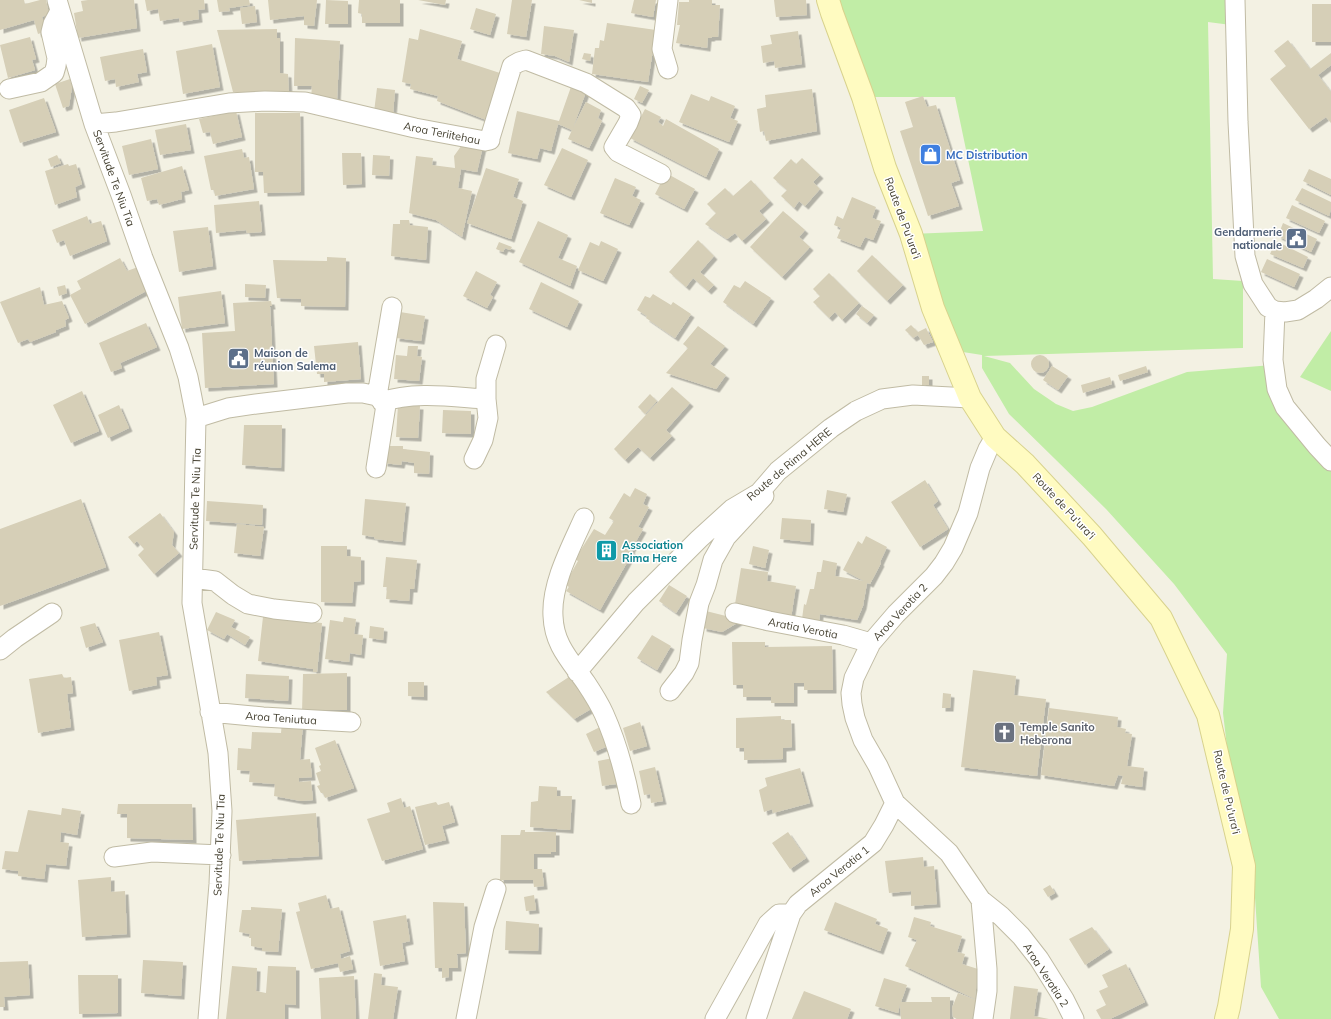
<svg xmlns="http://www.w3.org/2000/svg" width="1331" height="1019" font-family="Mulish,sans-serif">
  <defs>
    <filter id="shadow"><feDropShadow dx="3.5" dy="3.5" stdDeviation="0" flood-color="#0004"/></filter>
  </defs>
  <rect width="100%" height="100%" fill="#f3f1e3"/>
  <path fill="#c1eda6" d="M829,0H1232L1231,25L1208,22L1213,279L1243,281V348L984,356L1010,363L1034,389L1056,404L1073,411L1092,407L1187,372L1273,365L1279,388L1331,469V1019H1279L1261,987L1253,868L1227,747L1223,713L1227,654L1174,584L1106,509L1009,414L982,368V355L950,350L911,234L983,231L955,97H863Z
    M1331,331V391L1300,377Z"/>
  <path fill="#d6cfb7" filter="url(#shadow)" d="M0,0H24L25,4L40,0H46L49,14L42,17L46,31L38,34L34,20L0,30Z
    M88,0H134L137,28L78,38L74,13L83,11L81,1Z
    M145,0H204L205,9L198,10L199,19L180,22L179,18L160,21L158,9L147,11Z
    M217,0H249L250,5L229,8L230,11L219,12Z
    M268,0H317L314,26L304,25V16L270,20Z
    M326,0L348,1V24H325Z
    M359,0H400V23H362V14L358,13Z
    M418,0H446L445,5Z
    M512,0H532L526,37L507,34Z
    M579,0H592V3Z
    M634,0H656L653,17L631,13Z
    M689,0H712V5H720L718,37H712L711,38H708L707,48L676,43L680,25H677L679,2H689Z
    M774,0H806L807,15L776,17Z
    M1312,4H1331V42H1312Z
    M255,6L257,22L242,24L240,8Z
    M476,8L496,14L490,35L470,29Z
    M607,23L656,30L648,82L592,74L595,48H599L600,40L604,41Z
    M544,26L574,30L569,62L555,56L541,54Z
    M277,29V38H280V73L288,74L289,94L233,92L217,30Z
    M420,29L462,41L457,59L500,73L489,121L437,101L438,96L410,89L411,84L402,82L409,38L418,40Z
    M798,31L802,64L775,68L774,61L763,63L761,46L772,44L770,35Z
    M30,37L36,59L32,60L35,70L8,78L0,45Z
    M295,38L340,41L337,100L311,98L312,86H294Z
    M1288,40L1310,69L1331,53V65L1318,75L1331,92V123L1326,117L1309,129L1270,79L1286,66L1274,51Z
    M212,44L220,87L183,94L176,51Z
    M143,49L147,72L137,74L139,82L116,87L115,79L105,81L100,57Z
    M584,53L591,54L590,61L582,59Z
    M70,79L72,87L69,106L63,108L55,84Z
    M572,84L587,89L573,128L586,102L601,110L598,118L602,121L589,148L568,139L572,130L558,124L551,151L540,148L537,159L508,153L517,111L559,121Z
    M640,86L649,90L642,103L634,99Z
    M377,88L395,90L393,114L374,112Z
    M812,89L817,131L766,141L764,131L760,132L757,109L766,107L765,95Z
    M691,94L709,101L711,96L735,106L730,118L738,121L729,142L679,122Z
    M923,96L927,107L936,105L960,180L951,183L959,206L928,216L900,131L913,127L905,102Z
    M44,98L56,132L20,143L9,110Z
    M645,109L661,117L658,122L663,126L666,119L719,149L706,177L630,138Z
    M236,111L242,137L213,144L210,132L203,133L199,119Z
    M255,113H300L301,192L264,193L263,172H255Z
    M186,124L191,150L160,155L155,130Z
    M151,139L158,169L129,175L122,146Z
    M464,142L483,146L477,172L461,169L458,188L472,191L462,237L436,220L409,213L416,156L433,158L432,165L455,168L454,156Z
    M562,148L588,160L571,197L544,185Z
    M242,149L244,158L249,157L254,189L215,196L214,190H211L204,156Z
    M342,153H361L362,184L343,185Z
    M57,155L61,163L51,167L48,159Z
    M373,155L390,156L389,176L372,175Z
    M802,158L820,175L813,182L820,189L805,206L799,201L794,208L781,196L787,190L773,178L791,159L796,164Z
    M68,164L69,166L76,164L82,184L75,187L77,197L55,205L45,171Z
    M182,166L189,190L181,192L182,199L159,205L157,199L147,201L141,178Z
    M486,168L519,179L513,197L523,201L511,239L467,223Z
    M1309,169L1331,179V195L1303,181Z
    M666,173L695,189L684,209L655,194Z
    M615,178L636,187L632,196L641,200L629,225L600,213Z
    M751,180L770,201L759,211L766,219L742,241L735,233L727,239L705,224L716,213L707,204L725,188L733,196Z
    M1302,188L1331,202V209L1329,216L1295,200Z
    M852,197L876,207L872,218L881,221L873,240L865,237L860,247L837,238L841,228L834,225L837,216L843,219Z
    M259,201L262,232L247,233L246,230L216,233L214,205Z
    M1292,205L1325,221L1319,233L1286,218Z
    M783,211L805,230L799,237L810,247L782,277L750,247Z
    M87,216L90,224L101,221L107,241L70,256L64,240L57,243L52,230Z
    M400,220H409L410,225L428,227L426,260L391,256L393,224H400Z
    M538,221L568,235L558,258L577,266L570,286L519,262Z
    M1283,223L1317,239L1311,252L1278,236Z
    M208,227L213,266L179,272L173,231Z
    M698,240L714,256L700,272L714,285L708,291L693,278L686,287L669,272Z
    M601,241L618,249L603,281L578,270L590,242L599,246Z
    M1276,241L1308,257L1303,268L1270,254Z
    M499,242L512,247L510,250L505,248L503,252L496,249Z
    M872,255L903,285L887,301L857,271Z
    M327,257L346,258L345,307L301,306V299L277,298L273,260L327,261Z
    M120,258L127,271L138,267L148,290L85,324L70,295L81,289L77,281Z
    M1267,259L1300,274L1294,287L1261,272Z
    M476,271L497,282L490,295L493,297L487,308L463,296Z
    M829,273L859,303L842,320L835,312L829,318L813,302L820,296L813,289Z
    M745,281L771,298L753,324L723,302L734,285L740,288Z
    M541,282L579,301L567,327L529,309Z
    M245,284L266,285L265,298L245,297Z
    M65,285L67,293L59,296L57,287Z
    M40,287L44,305L62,301L69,318L65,320L66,326L56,330V332L30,342L28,339L18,343L0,302Z
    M221,291L225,323L182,329L178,297Z
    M653,294L671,305L673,302L691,314L675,338L646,318L647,316L637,310L645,296L650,298Z
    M271,301L272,306H270L274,384L205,388L202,333L235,331L233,303Z
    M862,306L874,315L867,323L856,314Z
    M400,312L425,316L421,341L396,338Z
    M146,323L157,347L120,363L122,368L111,372L99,343Z
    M911,325L918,332L926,328L933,342L924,345L918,335L913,338L905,330Z
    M698,326L725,346L710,364L726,375L716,389L666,373L688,348L683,344Z
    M358,342L361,379L324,382V374H317L314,346Z
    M408,346H418L417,356L422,357L419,381L394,379L396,355L407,356Z
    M1031 364a9 9 0 1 1 18 0a9 9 0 1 1-18 0Z
    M1052,366L1068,376L1058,390L1043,380Z
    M1146,366L1148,372L1120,381L1118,375Z
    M922,376H929V385H922Z
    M1110,377L1112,384L1083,393L1081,385Z
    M672,387L690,403L666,430L672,436L650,458L638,447L625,460L614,449Z
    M82,391L99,431L71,443L53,405Z
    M650,394L657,401L645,414L638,407Z
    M119,405L129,428L108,438L98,415Z
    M398,405L420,406L418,438L396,437Z
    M443,410L471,411V434L442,433Z
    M244,425H282L281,468L242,465Z
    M385,446H403V449L430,452L429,474L414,473V463L402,461L401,465L384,463Z
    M925,480L938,501L933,505L948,529L920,547L891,502Z
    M635,488L647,494L643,504L649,507L638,527L643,529L631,550L633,552L600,610L566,591L569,587L565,584L578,561L575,559L594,529L605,535L614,521L609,518L624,493L630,497Z
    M827,490L847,494L843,512L824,509Z
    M81,499L106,567L0,606V529Z
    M365,499L406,503L402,542L375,539L374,537L362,535Z
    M207,501L263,505L262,525L206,521Z
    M160,513L174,532L172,545L179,553L154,574L138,555L144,549L137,541L134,544L128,537Z
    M782,518L811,520L810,542L780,539Z
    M237,524L264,527L260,556L234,553Z
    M866,536L887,547L880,562L881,563L870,584L867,583L863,606L857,620L820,614L819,622L802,619L804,604L806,605L810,589H814L817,572H821L823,560L837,563L835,576L864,581L843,570L858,541L862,544Z
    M321,546H347V556L361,557V581L354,582L352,603L321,602Z
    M753,546L769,550L765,568L749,564Z
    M386,557L417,560L414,589H410L409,601L386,599L387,587H383Z
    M741,568L768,572L767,581L796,586L791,618L758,613L759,609L735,604Z
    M669,585L687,596L676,613L659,601Z
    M706,611L742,620L722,632L703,628Z
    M216,612L235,620L231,627L250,637L245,645L227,634L224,639L207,630Z
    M263,617L322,623L317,672H313V669L258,661Z
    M344,617L356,619L354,634L363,635L361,655L350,653L349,662L325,659L330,620L343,622Z
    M95,623L103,642L86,648L80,627Z
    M370,626L384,628L383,640L369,638Z
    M159,632L168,675L156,677L157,685L129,691L119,640Z
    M652,635L671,646L657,670L637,658Z
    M732,642H765V647L832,646L833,690H804V683H794V703H771V697H743V685H733Z
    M973,670L1016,676L1014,695L1046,699L1037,776L961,767Z
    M347,673V710H310V714L302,713L303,674Z
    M575,673L596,706L574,719L546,692Z
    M62,674L64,678L71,677L73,693L67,694L71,727L38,733L29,679Z
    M246,674L289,676L288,701L245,698Z
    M408,682H424V697L408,696Z
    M943,693L951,694L950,708H942Z
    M1049,708L1118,717L1117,727L1126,729L1125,733L1132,734L1127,766L1144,768L1142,787L1121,784L1123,776L1118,775L1114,786L1041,775Z
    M781,716V720H791L792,747L783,748V759L744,760V748H736V718Z
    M282,722L303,723L300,760L310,759L312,777L299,778V782L311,781L313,800L301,801L274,796L275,784L249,782L250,771L237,770L238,748L251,749L252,732L281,733Z
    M640,722L647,746L630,751L623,728Z
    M600,727L608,746L594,752L586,734Z
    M335,740L354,788L325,798L323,793H321L317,786L320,785L316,773L321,771L319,766L321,765L315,748Z
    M618,757L623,783L602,786L598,761Z
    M655,767L663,801L651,803L650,794L644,795L639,771Z
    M800,768L810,803L773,813L772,809L764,812L759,790L767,786L765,778Z
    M539,786L557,787V796H572L570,830L530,827L531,802L538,801Z
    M401,798L404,808L410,806L423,849L382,861L367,819L390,812L387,803Z
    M436,802L438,805L449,802L455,822L442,826L446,840L425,845L415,807Z
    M118,804H192L193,840L127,838V814H117Z
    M62,808L81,811L77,835L61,832L60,842L69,843L66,866L46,864L44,879L18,876V871L2,869L5,851L18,852L28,810L61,815Z
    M316,813L319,856L239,861L236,820Z
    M521,830H525V832H556V852H551V854H534V869H542L544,886L534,887L533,880H500L501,835H520Z
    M788,832L806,858L790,869L772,843Z
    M923,857L924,867L934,866L937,904L911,906V891L889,893L885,861Z
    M111,877V892L125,891L127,934L82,937L78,880Z
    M1050,885L1055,893L1048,897L1043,889Z
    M326,895L330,909L339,907L350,951L340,954L341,959L350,956L353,969L340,972L338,963L311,969L296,912L300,911L298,903Z
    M534,895L536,910L526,911L524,897Z
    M433,902L464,903L466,953L457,954L458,968H449V977L442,978V968H435Z
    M835,902L877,919L875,924L888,929L880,951L824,930Z
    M251,907L282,909L278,952L262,951V948L251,946V938H249L250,934L239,932L242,910H251Z
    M406,915L410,941L402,943L405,961L380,966L373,921Z
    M914,917L931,922L930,926L962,936L957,952L965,954L962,964L978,969L975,999L905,966L917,940L908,937Z
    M506,921L539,924L538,951L505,950Z
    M1092,927L1109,949L1085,965L1069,939Z
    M143,960L183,962L181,996L141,993Z
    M28,961L30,995L4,997L5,1007H0V962Z
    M1126,964L1145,1002L1110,1019H1101L1096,1010L1106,1005L1099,991L1108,987L1102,975Z
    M232,966L257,968L256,991L266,993L268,966L296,967V1005L285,1004V1019H226Z
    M374,973L382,974L381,985L398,987L393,1019H368Z
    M78,975H118V1013L79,1014Z
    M354,976L356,1019H321L319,978Z
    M884,978L907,985L901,1002H932L931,997H950V1019H901L900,1004L898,1013L875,1006Z
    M1014,986L1038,989L1034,1016L1049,1019H1010Z
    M804,991L851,1009L847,1019H792Z
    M958,993L976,1000L972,1019H957L953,1017L952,1008Z"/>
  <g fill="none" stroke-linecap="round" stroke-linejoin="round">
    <defs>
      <path id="street" d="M57,0L94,124L121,195L143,258L179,348L188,377L196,418L192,603L218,753L222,811L219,884L208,1019
        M1235,0L1238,122L1245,256L1253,284L1268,307L1275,311L1285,312L1298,310L1316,299L1331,287
        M668,69L662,49L668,0
        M9,89L41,82L54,73L56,66L57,58L51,32L53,24L60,11
        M94,124L116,122L229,103L265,101L305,102L415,128L485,141L490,140V138L512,66L519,62L526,60L586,83L626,108L631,115L628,123L614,147L618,152L661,174
        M1275,311L1273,360L1277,389L1285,407L1317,446L1331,461
        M486,399V379L496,345
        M382,402C414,391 453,397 486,399L488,418L483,440L474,459
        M196,418L228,408L256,404L347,393H363L377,396
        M376,468L386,405L377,396L392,307
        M584,518C571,547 551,584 553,616C554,645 570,660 586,683C592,692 599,703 604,714C617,743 625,773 631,804
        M193,578L215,581L233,595L248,604L274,609L312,613
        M735,613L769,621L843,635L871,643
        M0,650L15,638L52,613
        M577,672L636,602L699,539L732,509L759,493L778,471L831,428L856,411L882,399L913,395L970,398
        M670,691L684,673L689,663L692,640L699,603L706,585L713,560L726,537L764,496
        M210,712L263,717L351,722
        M114,857L152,852L221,855
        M981,900L1001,916L1021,936L1039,959L1064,999L1074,1019
        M466,1019L484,927L496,889
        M715,1019L768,924L779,914H791
        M756,1019L791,914L798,904L873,843L884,825L895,803
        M983,1019L987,991V969L981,900L949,853L895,803L878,766L863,740L855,718L852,704L851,693L854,678L871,643L896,614L934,576L944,563L953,548L968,513L980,468L988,449L995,437"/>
      <path id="secondary" d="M828,0L832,13L863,97L885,168L911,234L933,308L970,398L995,437L1025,464L1092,536L1161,618L1208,715L1244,866L1242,929L1229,1007L1226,1019"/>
    </defs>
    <use href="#street" stroke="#c0bba4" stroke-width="21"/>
    <use href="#secondary" stroke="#d8d28d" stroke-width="24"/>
    <use href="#street" stroke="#fff" stroke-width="19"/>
    <use href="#secondary" stroke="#fffbc1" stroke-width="22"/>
  </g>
  <defs>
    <symbol id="shop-square" viewBox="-11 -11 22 22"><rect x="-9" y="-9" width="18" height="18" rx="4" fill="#3f7fe0" stroke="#fff"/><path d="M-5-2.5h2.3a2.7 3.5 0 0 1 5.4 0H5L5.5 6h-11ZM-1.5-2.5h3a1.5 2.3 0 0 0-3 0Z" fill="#fff"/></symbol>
    <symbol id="civic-square" viewBox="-11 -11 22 22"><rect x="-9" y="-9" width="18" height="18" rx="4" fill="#5c6f8a" stroke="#fff"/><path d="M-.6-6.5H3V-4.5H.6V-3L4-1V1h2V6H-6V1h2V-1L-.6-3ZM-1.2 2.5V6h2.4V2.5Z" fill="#fff"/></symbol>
    <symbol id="building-square" viewBox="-11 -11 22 22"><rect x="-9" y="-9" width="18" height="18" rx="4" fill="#0f9aa8" stroke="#fff"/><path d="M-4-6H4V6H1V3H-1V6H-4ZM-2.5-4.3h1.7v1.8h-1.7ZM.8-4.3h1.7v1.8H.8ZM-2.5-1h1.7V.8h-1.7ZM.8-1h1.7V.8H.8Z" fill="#fff"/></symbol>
    <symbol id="church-square" viewBox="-11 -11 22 22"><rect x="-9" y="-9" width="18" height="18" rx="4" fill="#6b7280" stroke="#fff"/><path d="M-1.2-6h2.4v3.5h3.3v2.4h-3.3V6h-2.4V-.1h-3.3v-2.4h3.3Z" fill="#fff"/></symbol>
  </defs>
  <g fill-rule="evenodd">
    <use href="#shop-square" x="918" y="142" width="25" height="25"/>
    <use href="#civic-square" x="1284" y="226" width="25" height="25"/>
    <use href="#civic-square" x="226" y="346" width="25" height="25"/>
    <use href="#building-square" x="594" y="538" width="25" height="25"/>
    <use href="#church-square" x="992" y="720" width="25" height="25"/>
  </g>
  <g text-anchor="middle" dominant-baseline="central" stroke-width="3" stroke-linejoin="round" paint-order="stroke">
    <g font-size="11" fill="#464232" stroke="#fff">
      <text transform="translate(442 133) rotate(11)">Aroa Teriitehau</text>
      <text transform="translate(114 178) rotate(70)">Servitude Te Niu Tia</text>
      <text transform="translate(903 218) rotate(70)">Route de Pu'ura'i</text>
      <text transform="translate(789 464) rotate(-40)">Route de Rima HERE</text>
      <text transform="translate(195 499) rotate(-88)">Servitude Te Niu Tia</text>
      <text transform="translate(1064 506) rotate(47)">Route de Pu'ura'i</text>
      <text transform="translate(900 612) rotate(-47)">Aroa Verotia 2</text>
      <text transform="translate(803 628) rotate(11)">Aratia Verotia</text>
      <text transform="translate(281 718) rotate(4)">Aroa Teniutua</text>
      <text transform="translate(1227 792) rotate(77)">Route de Pu'ura'i</text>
      <text transform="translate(219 845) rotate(-88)">Servitude Te Niu Tia</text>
      <text transform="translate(839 871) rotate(-39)">Aroa Verotia 1</text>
      <text transform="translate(1046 975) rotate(57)">Aroa Verotia 2</text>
    </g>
    <g font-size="11" font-weight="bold" fill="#366cbe" stroke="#fff" text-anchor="start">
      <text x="946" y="155">MC Distribution</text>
    </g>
    <g font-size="11" font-weight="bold" fill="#4e5e75" stroke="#fff" text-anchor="end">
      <text x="1282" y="232">Gendarmerie<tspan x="1282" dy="13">nationale</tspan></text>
      <text x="254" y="353" text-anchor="start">Maison de<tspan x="254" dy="13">réunion Salema</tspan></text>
    </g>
    <g font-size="11" font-weight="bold" fill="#0d838f" stroke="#fff" text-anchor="start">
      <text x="622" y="545">Association<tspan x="622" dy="13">Rima Here</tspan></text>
    </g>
    <g font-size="11" font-weight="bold" fill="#5b616d" stroke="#fff" text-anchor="start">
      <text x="1020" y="727">Temple Sanito<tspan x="1020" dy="13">Heberona</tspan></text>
    </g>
  </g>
</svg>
